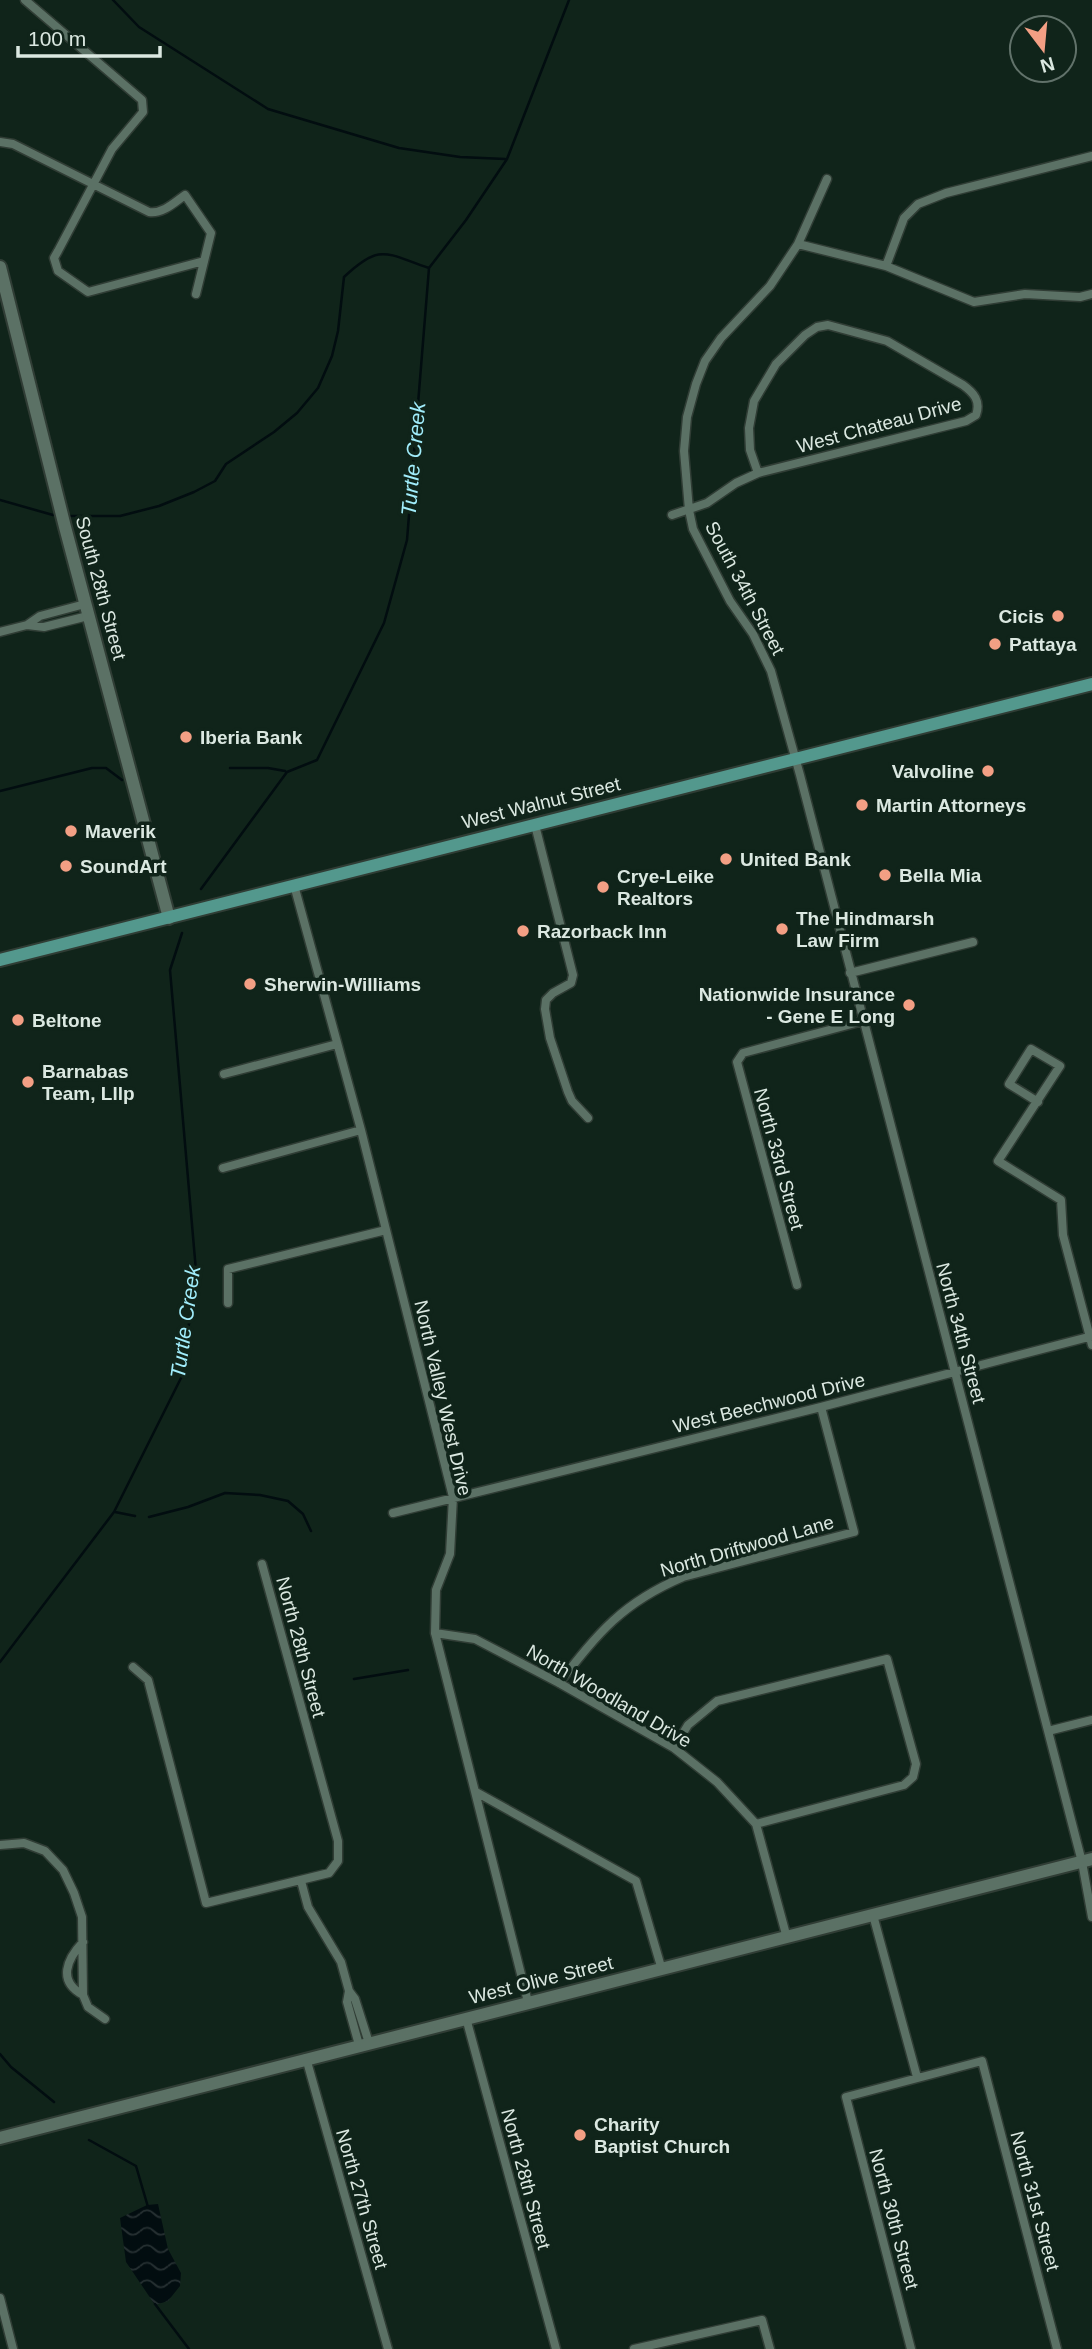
<svg xmlns="http://www.w3.org/2000/svg" width="1092" height="2349" font-family="Arial,sans-serif">
  <defs>
    <pattern id="water-waves" width="16" height="10" patternUnits="userSpaceOnUse" patternTransform="scale(1.75)"><rect width="16" height="10" fill="#020d10"/><path d="M0 5q4-4 8 0t8 0" fill="none" stroke="#263032"/></pattern>
  </defs>
  <rect width="100%" height="100%" fill="#10241a"/>
  <path fill="url(#water-waves)" d="M158,2204L168,2249L181,2273L180,2286L168,2301L155,2305L126,2262L120,2218L147,2205Z"/>
  <g fill="none" stroke-linecap="round" stroke-linejoin="round">
    <path stroke="#020d10" stroke-width="2.5" d="M113,0L139,27L268,109L399,148L460,157L505,159
      M0,500L53,515
      M71,516H120L159,506L194,492L215,481L226,464L274,432L297,413L318,388L332,356L338,331L344,277C381,242 386,254 429,268
      M230,768H268L285,771
      M0,791L92,768H106L122,780
      M201,889L287,772L317,760L384,623L407,540L429,268L466,220L507,159L569,0
      M115,1512L135,1516
      M149,1517L188,1507L225,1493L260,1495L288,1501L303,1514L311,1531
      M0,1662L114,1512L182,1376L196,1271L170,970L182,933
      M354,1679L408,1670
      M0,2054L11,2067L54,2102
      M89,2140L136,2166L148,2207
      M155,2304L189,2349"/>
    <defs>
      <path id="street" d="M25,0L142,100L143,112L112,149L58,251L54,258L58,271L88,292L204,261
        M0,142L13,144L149,212C163,214 175,202 185,195L211,233L196,294
        M827,179L798,244L770,286L721,338L705,361L696,384L687,417L684,451L689,510L693,529L730,601L753,634L771,671L800,775L1082,1862L1092,1917
        M798,244L886,266L974,302L1025,294L1080,297L1092,294
        M886,266L904,218L918,204L946,193L1092,156
        M672,515L707,503L736,483L758,473L966,421L976,415C981,401 974,393 963,385L887,341L828,325L817,327L805,335L776,364L754,401L749,428L750,450L758,473
        M27,625L40,616L85,604
        M0,632L27,625L44,627L88,616
        M535,825L573,975L571,983L553,993L546,1000L545,1009L550,1038L568,1092L572,1101L588,1118
        M294,885L361,1130L453,1497L450,1554L436,1590L435,1633L528,2002
        M850,973L973,942
        M224,1074L337,1044
        M1038,1102L1009,1084L1031,1049L1060,1066L998,1161L1061,1200L1063,1235L1092,1345
        M223,1168L361,1130
        M797,1285L737,1062L743,1053L863,1021
        M228,1303V1269L386,1230
        M393,1513L821,1407L1092,1336
        M435,1633L475,1639L559,1683L674,1748L717,1782L756,1824L787,1938
        M133,1667L148,1680L206,1903L329,1873L338,1861V1841L262,1564
        M559,1683C599,1632 622,1603 683,1577L854,1532L821,1407
        M1048,1731L1092,1720
        M674,1748L688,1725L717,1701L887,1659L916,1764L913,1777L904,1785L756,1824
        M476,1792L636,1881L662,1970
        M0,1845L24,1843L45,1851L63,1870L74,1893L82,1917L83,1995L88,2007L105,2019
        M301,1881L308,1907L341,1962L349,1991L355,1999L369,2043
        M873,1915L917,2077
        M83,1942C67,1959 57,1981 83,1995
        M349,1991L347,2002L359,2045
        M466,2018L556,2349
        M306,2058L388,2349
        M0,2298L13,2349
        M634,2349L762,2320L770,2349
        M911,2349L846,2097L982,2061L1057,2349"/>
      <path id="secondary" d="M0,267L65,527L169,918
        M0,2138L1092,1859"/>
      <path id="primary" d="M0,960L1092,684"/>
    </defs>
    <use href="#street" stroke="#303d35" stroke-width="11"/>
    <use href="#secondary" stroke="#303d35" stroke-width="16"/>
    <use href="#primary" stroke="#303d35" stroke-width="16"/>
    <use href="#street" stroke="#5b7165" stroke-width="8"/>
    <use href="#secondary" stroke="#5b7165" stroke-width="12"/>
    <use href="#primary" stroke="#53988d" stroke-width="12"/>
  </g>
  <g fill="#f39f84" stroke="#10241a" stroke-width="2.5">
    <circle cx="1058" cy="616" r="7"/>
    <circle cx="995" cy="644" r="7"/>
    <circle cx="186" cy="737" r="7"/>
    <circle cx="988" cy="771" r="7"/>
    <circle cx="862" cy="805" r="7"/>
    <circle cx="71" cy="831" r="7"/>
    <circle cx="726" cy="859" r="7"/>
    <circle cx="66" cy="866" r="7"/>
    <circle cx="885" cy="875" r="7"/>
    <circle cx="603" cy="887" r="7"/>
    <circle cx="782" cy="929" r="7"/>
    <circle cx="523" cy="931" r="7"/>
    <circle cx="250" cy="984" r="7"/>
    <circle cx="909" cy="1005" r="7"/>
    <circle cx="18" cy="1020" r="7"/>
    <circle cx="28" cy="1082" r="7"/>
    <circle cx="580" cy="2135" r="7"/>
  </g>
  <g text-anchor="middle" dominant-baseline="central" stroke-width="7" stroke-linejoin="round" paint-order="stroke">
    <g font-size="19" fill="#dbe8e1" stroke="#10241a">
      <text transform="translate(879 425) rotate(-15)">West Chateau Drive</text>
      <text transform="translate(101 588) rotate(75)">South 28th Street</text>
      <text transform="translate(745 588) rotate(62)">South 34th Street</text>
      <text transform="translate(541 803) rotate(-14)">West Walnut Street</text>
      <text transform="translate(779 1159) rotate(75)">North 33rd Street</text>
      <text transform="translate(961 1333) rotate(75)">North 34th Street</text>
      <text transform="translate(443 1398) rotate(77)">North Valley West Drive</text>
      <text transform="translate(769 1403) rotate(-14)">West Beechwood Drive</text>
      <text transform="translate(747 1546) rotate(-16)">North Driftwood Lane</text>
      <text transform="translate(301 1647) rotate(75)">North 28th Street</text>
      <text transform="translate(609 1696) rotate(30)">North Woodland Drive</text>
      <text transform="translate(541 1980) rotate(-14)">West Olive Street</text>
      <text transform="translate(526 2179) rotate(75)">North 28th Street</text>
      <text transform="translate(362 2199) rotate(74)">North 27th Street</text>
      <text transform="translate(1035 2201) rotate(75)">North 31st Street</text>
      <text transform="translate(894 2219) rotate(75)">North 30th Street</text>
    </g>
    <g font-size="19" font-weight="bold" fill="#dbe8e1" stroke="#10241a" text-anchor="start">
      <text x="1044" y="616" text-anchor="end">Cicis</text>
      <text x="1009" y="644">Pattaya</text>
      <text x="200" y="737">Iberia Bank</text>
      <text x="974" y="771" text-anchor="end">Valvoline</text>
      <text x="876" y="805">Martin Attorneys</text>
      <text x="85" y="831">Maverik</text>
      <text x="740" y="859">United Bank</text>
      <text x="80" y="866">SoundArt</text>
      <text x="899" y="875">Bella Mia</text>
      <text x="617" y="876">Crye-Leike<tspan x="617" dy="22">Realtors</tspan></text>
      <text x="796" y="918">The Hindmarsh<tspan x="796" dy="22">Law Firm</tspan></text>
      <text x="537" y="931">Razorback Inn</text>
      <text x="264" y="984">Sherwin-Williams</text>
      <text x="895" y="994" text-anchor="end">Nationwide Insurance<tspan x="895" dy="22">- Gene E Long</tspan></text>
      <text x="32" y="1020">Beltone</text>
      <text x="42" y="1071">Barnabas<tspan x="42" dy="22">Team, Lllp</tspan></text>
      <text x="594" y="2124">Charity<tspan x="594" dy="22">Baptist Church</tspan></text>
    </g>
    <g font-size="21" font-style="italic" fill="#a1edfb" stroke="#10241a">
      <text transform="translate(413 459) rotate(-85)">Turtle Creek</text>
      <text transform="translate(185 1322) rotate(-82)">Turtle Creek</text>
    </g>
  </g>
  <g transform="translate(1043 49) rotate(164)"><circle r="33" fill="#10241a" stroke="#61726a" stroke-width="2"/>
  <path d="M0-5L12 26L0 18L-12 26Z" fill="#f39f84"/>
  <text y="-10" font-size="19" font-weight="bold" text-anchor="middle" fill="#dbe8e1">N</text>
  </g>
  <path d="M18 46v10h142v-10" fill="none" stroke="#dbe8e1" stroke-width="3.5"/>
  <text x="28" y="46" font-size="21" fill="#dbe8e1" stroke="#10241a" stroke-width="5" paint-order="stroke">100 m</text>
</svg>
